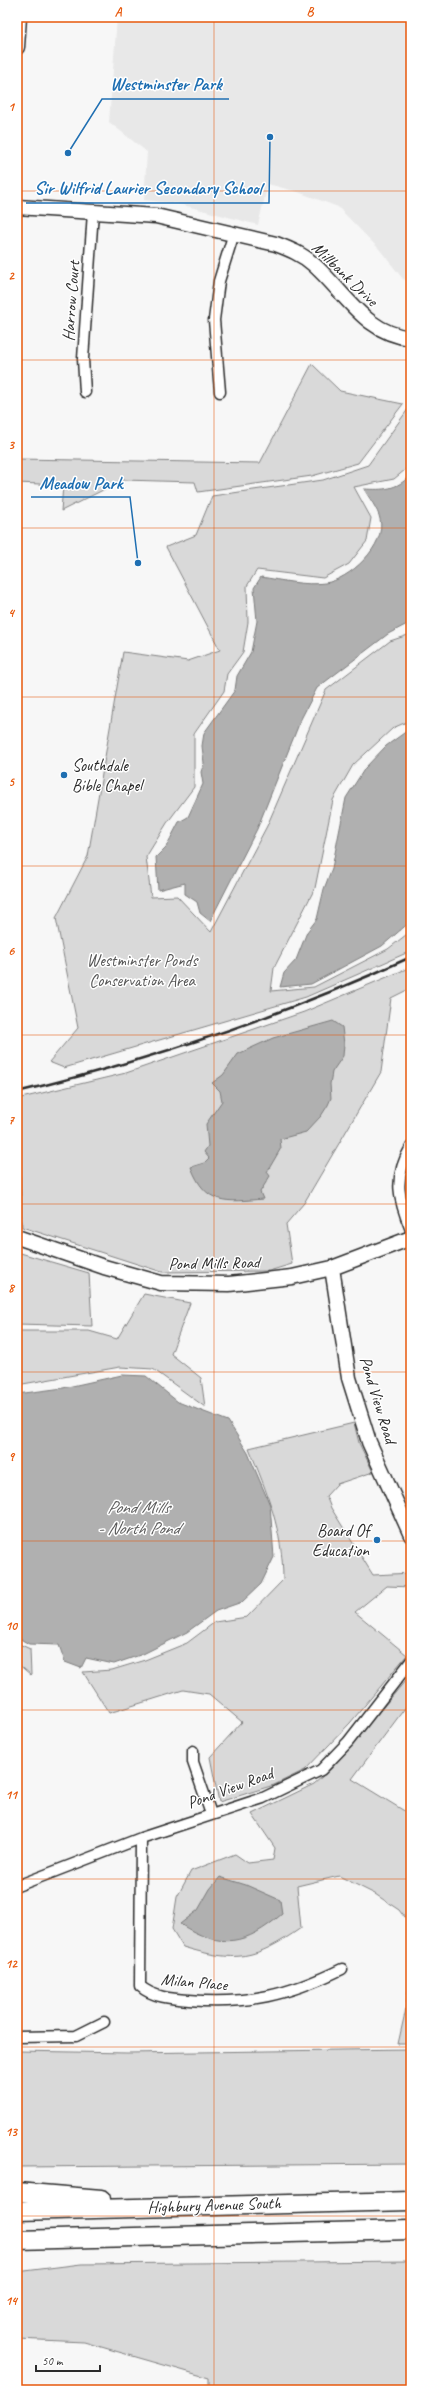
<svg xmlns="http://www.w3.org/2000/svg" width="428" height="2407" font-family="Caveat,sans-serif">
  <rect width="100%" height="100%" fill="#f7f7f7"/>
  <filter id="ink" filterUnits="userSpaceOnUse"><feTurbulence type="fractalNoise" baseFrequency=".025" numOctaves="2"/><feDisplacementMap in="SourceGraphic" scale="8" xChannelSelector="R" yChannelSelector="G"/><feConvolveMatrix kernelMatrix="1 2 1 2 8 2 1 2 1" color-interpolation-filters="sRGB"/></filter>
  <g filter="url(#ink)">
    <path fill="#e8e8e8" d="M117,17H411V282L403,279L380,250L338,207L298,192L268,184L258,225L179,204L144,200L147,152L109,122Z"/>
    <path fill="#d9d9d9" stroke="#828282" d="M312,364L340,391L403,404L358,463L312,476L198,492L195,482L123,480L61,511L63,485L17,483V459L260,463Z
      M411,405V465L394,479L354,487L371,518L367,541L349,564L323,578L257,570L247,586L248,622L243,652L227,674L224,691L194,734V787L167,823L146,857L151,897L177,896L211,932L267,826L326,690L390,641L411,634V720L393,728L353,765L333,800L315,888L274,968L271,991L314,987L388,949L411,931V951L306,997L64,1068L49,1062L78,1028L56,918L88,856L123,652L188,661L220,650L166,547L196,535L212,496L323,480L368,465Z
      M411,967V988L391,998L381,1072L304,1203L286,1224L292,1264L269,1271L162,1272L22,1227L17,1099L126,1073L304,1012Z
      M17,1159L20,1227L17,1226Z
      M17,1252L89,1273L92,1326L17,1324Z
      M144,1294L190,1303L171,1354L201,1378L205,1407L153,1369L120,1367L17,1385V1331H89L117,1339Z
      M354,1423L359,1443L373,1472L337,1484L326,1496L331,1508L373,1575L411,1573V1587L387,1586L355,1612L407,1655L350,1723L305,1770L274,1785L219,1802L210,1757L242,1722L209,1694L183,1690L109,1713L83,1672L112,1670L145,1660L187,1643L215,1622L247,1617L283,1580C283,1531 267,1492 249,1448Z
      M17,1643L30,1649L31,1675L17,1663Z
      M411,1674V1700L352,1779L411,1815V1926L399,1910L375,1894L339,1876L297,1886L301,1928C255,1960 236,1963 183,1947L172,1929L177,1897L191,1871L235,1854L248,1863L273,1860L275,1848L252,1814L314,1784L332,1768Z
      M411,1972V2044H398L405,2013Z
      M411,2049V2164L17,2167V2051L127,2053Z
      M411,2261V2390H209V2378L84,2342L17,2339V2272L81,2264Z"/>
    <path fill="#b0b0b0" stroke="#7b7b7b" d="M411,475V622L388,634L317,688L301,719L257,829L210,921L200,913L197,902L185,894V883L158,890L156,857L166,847L179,822L188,817L203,784L201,772L204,763L202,746L204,733L235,690L237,676L251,652L257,621L254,588L261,577C281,580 305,586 325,583C349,580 387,545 380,519C378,509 369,498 364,489C384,490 396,490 411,475Z
      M411,728V921L382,946L311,984L280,987L284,973L296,960L307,932L317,919L324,889L332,868L346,798L365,768L386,746Z
      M333,1021L342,1027L344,1044L343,1056L332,1072L330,1084L331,1098L328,1105L321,1116L306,1132L280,1139L281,1148L267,1172L270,1176L260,1192L263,1199C226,1202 206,1206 191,1167L204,1163L209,1158L204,1152L208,1146L206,1124L222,1101L220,1091L212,1083L223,1075L238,1054L273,1038Z
      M122,1375L146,1376L178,1402L228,1421L248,1453L270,1505L274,1557L261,1584L242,1602L216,1611L187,1632L143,1654L114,1664L86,1658L81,1668L65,1662L59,1645L29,1644L17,1637V1394L63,1388Z
      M220,1877L246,1885L280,1900L282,1914C246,1945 221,1950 180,1924L198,1910L210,1889Z"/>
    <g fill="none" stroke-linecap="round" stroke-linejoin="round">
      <defs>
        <path id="street" d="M85,392L83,359L93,212
          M220,392L214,320L219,281L234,233
          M411,1147C393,1178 398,1199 411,1230
          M193,1751V1762L211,1814
          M141,1838L140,1986C152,1997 172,1999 189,2000C247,2005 289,1995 342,1969
          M17,1886L141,1838L263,1798L321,1770L348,1742L411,1661
          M17,2037L76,2036L104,2022"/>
        <path id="secondary" d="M17,47L19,17
          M17,207L156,216L276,244C289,249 302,254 313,264C345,292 365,334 411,338
          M17,1237L104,1267L161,1283L229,1284L292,1277L332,1268L411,1238
          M332,1268L349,1378L369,1442L411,1535"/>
        <path id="highway" d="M17,2192L101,2199
          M17,2211L411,2201
          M17,2240L411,2230"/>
      </defs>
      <use href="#street" stroke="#2b2b2b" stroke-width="13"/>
      <use href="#secondary" stroke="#2b2b2b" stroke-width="17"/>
      <use href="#highway" stroke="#2b2b2b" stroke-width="21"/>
      <use href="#street" stroke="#fff" stroke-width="10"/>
      <use href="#secondary" stroke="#fff" stroke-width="14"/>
      <use href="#highway" stroke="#fff" stroke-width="18"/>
      <path stroke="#2b2b2b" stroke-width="2.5" d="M17,1092C152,1060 284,1015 411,957"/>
    </g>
  </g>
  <path fill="none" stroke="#e8590c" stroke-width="1" stroke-opacity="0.55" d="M214,17V2390M17,191H411M17,360H411M17,528H411M17,697H411M17,866H411M17,1035H411M17,1204H411M17,1372H411M17,1541H411M17,1710H411M17,1879H411M17,2047H411M17,2216H411"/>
  <g fill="#1f6fb2" stroke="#fff" stroke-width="1.5">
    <circle cx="64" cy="775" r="4"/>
    <circle cx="377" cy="1540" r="4"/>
  </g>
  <g text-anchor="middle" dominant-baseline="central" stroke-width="3" stroke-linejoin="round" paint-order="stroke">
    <g font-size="17" fill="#2b2b2b" stroke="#fff">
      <text transform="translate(345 274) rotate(44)">Millbank Drive</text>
      <text transform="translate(71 301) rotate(-86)">Harrow Court</text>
      <text transform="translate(214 1263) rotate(-1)">Pond Mills Road</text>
      <text transform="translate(378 1400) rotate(73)">Pond View Road</text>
      <text transform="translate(230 1788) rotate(-20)">Pond View Road</text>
      <text transform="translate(194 1982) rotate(5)">Milan Place</text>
      <text transform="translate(214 2205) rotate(-2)">Highbury Avenue South</text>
    </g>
    <g font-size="17" fill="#2b2b2b" stroke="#fff" text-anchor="start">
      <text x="72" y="765">Southdale<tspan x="72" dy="20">Bible Chapel</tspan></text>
      <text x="369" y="1530" text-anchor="end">Board Of<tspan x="369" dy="20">Education</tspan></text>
    </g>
    <g font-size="17" fill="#565656" stroke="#fff">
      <text x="142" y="960">Westminster Ponds<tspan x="142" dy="20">Conservation Area</tspan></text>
    </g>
    <g font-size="18" font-style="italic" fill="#5a5a5a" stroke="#fff">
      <text x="138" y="1507">Pond Mills<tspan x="138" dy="21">- North Pond</tspan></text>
    </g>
  </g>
  <path fill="none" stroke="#1f6fb2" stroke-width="1.5" d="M68 153L102 99H229M270 137L269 203H26M138 563L130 497H31"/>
  <g fill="#1f6fb2" stroke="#fff" stroke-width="1.5">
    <circle cx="68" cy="153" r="4"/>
    <circle cx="270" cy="137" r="4"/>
    <circle cx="138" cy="563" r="4"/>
  </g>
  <g font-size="18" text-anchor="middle" font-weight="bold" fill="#1f6fb2" stroke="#fff" stroke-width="3" stroke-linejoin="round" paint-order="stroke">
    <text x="166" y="90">Westminster Park</text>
    <text x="148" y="194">Sir Wilfrid Laurier Secondary School</text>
    <text x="81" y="489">Meadow Park</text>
  </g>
  <rect width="428" height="2407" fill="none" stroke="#fff" stroke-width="44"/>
  <path d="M36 2365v6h64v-6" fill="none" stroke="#2b2b2b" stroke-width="2"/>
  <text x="42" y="2365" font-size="12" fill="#2b2b2b" stroke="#ffffff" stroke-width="3" paint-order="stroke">50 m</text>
  <rect x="22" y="22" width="384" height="2363" fill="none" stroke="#e8590c" stroke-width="1.5"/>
  <g font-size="13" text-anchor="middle" font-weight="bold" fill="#e8590c">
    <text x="118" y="16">A</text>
    <text x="310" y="16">B</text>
    <text x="11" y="111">1</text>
    <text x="11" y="280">2</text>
    <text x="11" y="449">3</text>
    <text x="11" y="617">4</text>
    <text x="11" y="786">5</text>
    <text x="11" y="955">6</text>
    <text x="11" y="1124">7</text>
    <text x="11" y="1292">8</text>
    <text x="11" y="1461">9</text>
    <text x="11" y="1630">10</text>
    <text x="11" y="1799">11</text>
    <text x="11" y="1968">12</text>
    <text x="11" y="2136">13</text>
    <text x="11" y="2305">14</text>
  </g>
</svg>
